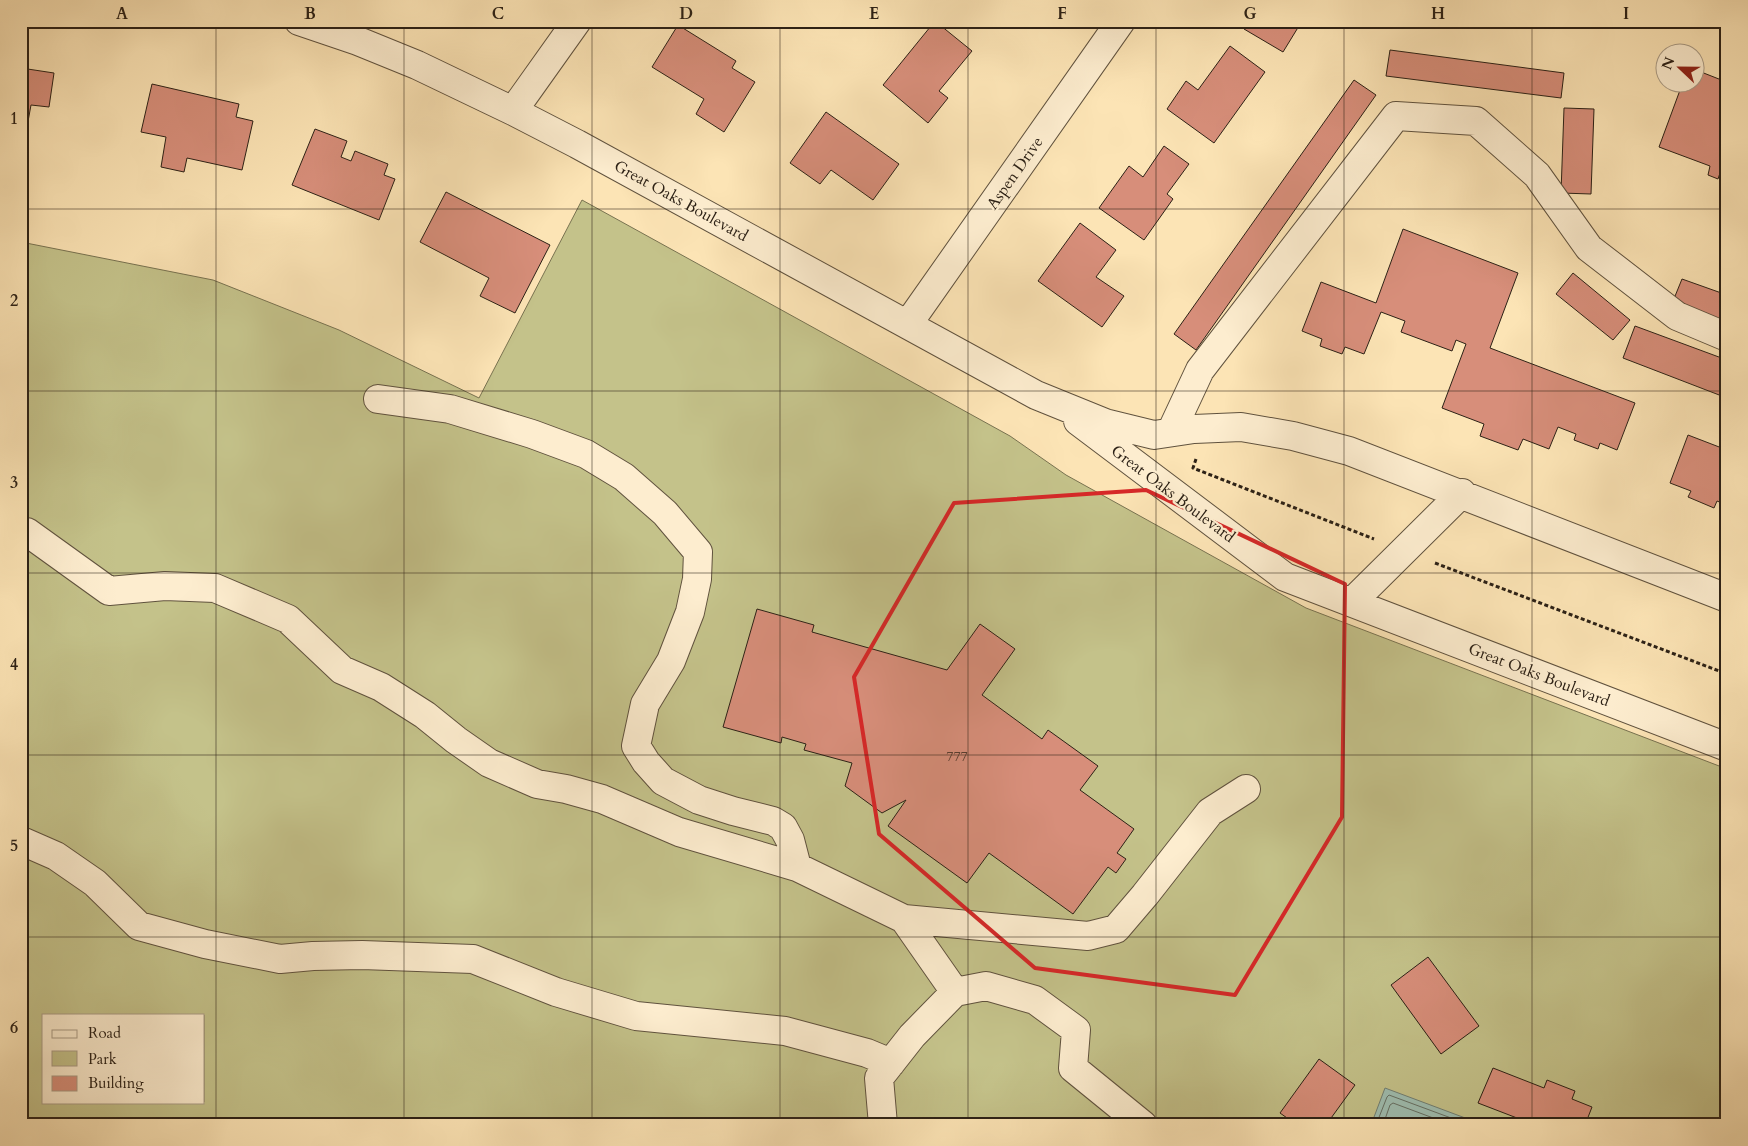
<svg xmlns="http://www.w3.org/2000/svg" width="1748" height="1146" font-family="Cardo,serif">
  <rect width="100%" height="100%" fill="#fce4b5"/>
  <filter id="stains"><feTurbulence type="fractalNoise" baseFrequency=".004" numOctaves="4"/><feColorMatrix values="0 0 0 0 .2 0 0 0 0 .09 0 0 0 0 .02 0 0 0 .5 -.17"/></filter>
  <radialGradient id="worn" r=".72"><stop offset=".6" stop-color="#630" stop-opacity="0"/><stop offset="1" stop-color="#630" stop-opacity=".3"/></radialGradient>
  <path fill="#c4c28a" stroke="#787250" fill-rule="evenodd" d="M582,200L1010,436L1066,475L1306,608L1727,769V1125H21V242L213,280L339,330L479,398ZM44,1015H204V1102H44Z"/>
  <path fill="#9fbeb1" stroke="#717f73" d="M1385,1088L1484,1125H1371Z"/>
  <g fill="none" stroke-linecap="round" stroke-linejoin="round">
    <path stroke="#667064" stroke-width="1" d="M1376,1125L1387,1097L1389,1095L1470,1125
      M1383,1125L1390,1105L1393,1103L1452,1125"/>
  </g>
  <path fill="#d78e7a" stroke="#2c2116" d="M935,21L972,51L939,91L948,98L928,123L883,85Z
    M1249,21H1302L1283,52L1244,29Z
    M678,25L736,61L732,68L755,82L724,132L696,114L704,99L652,67Z
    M1230,46L1265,72L1214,143L1167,109L1186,81L1198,90Z
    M1390,50L1564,73L1561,98L1386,76Z
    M21,68L54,73L49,107L31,105L27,127L21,126Z
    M1696,70L1724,81L1727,74V172L1721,170L1718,179L1708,175L1710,166L1659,147L1683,82H1696Z
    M1354,80L1376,95L1196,350L1174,334Z
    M152,84L239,104L236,117L253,121L242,170L187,158L184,172L161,167L166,137L141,132Z
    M1564,108L1594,109L1591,194L1561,193Z
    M826,112L899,164L873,200L831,170L820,184L790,163Z
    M315,129L347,141L341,157L351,161L355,151L388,164L384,175L395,179L379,220L292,185Z
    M1164,146L1189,164L1167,194L1173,199L1144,240L1099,208L1129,166L1143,177Z
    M446,192L550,245L515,313L480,296L489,278L420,242Z
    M1080,223L1116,250L1096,277L1124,296L1102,327L1038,281Z
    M1403,229L1518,273L1490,348L1635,403L1617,450L1600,443L1598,449L1574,440L1576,434L1558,427L1549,449L1523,439L1518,450L1480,436L1484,424L1442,408L1466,344L1456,340L1452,351L1401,332L1405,321L1381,312L1364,354L1345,347L1342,354L1320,346L1322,339L1302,331L1321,282L1376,303Z
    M1573,273L1630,320L1613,340L1556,294Z
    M1682,279L1727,295V327L1671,306Z
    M1635,326L1727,360V398L1623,358Z
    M1688,435L1727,450V505L1717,501L1714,508L1688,497L1691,491L1670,483Z
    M757,609L814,625L812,632L947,670L980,624L1015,649L982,695L1042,739L1048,730L1098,766L1080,790L1134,829L1117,853L1126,859L1116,873L1108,867L1073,914L989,853L967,883L888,826L906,800L882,813L845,786L852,763L804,750L806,744L782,737L781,743L723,727Z
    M1428,957L1479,1026L1441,1054L1391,985Z
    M1319,1059L1355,1085L1326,1125H1297L1280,1113Z
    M1493,1068L1544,1088L1547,1080L1575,1091L1572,1099L1592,1107L1585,1125H1529L1530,1123L1478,1103Z"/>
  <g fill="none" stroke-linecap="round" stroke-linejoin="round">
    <defs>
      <path id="minor" d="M299,21L358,41L417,65L513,111L577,144L1036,395L1105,423L1154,435L1194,429L1241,427L1293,436L1349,451L1727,598
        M513,111L577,21
        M908,324L1121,21
        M378,399L450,409L532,434L586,454L624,477L665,513L698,552L697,579L690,612L671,661L645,704L636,746L646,762L663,781L699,800L733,811L773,821L783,827L790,840L797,867
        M1078,421L1285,577L1727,747
        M1171,432L1200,370L1396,116L1476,121L1537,175L1589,248L1677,316L1727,337
        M21,532H27L109,591L165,586L215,588L288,619L342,670L381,687L425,715L456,740L489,763L537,784L566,789L602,799L679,832L797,867L904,919L1088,936L1116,929L1145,895L1210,812L1246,789
        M1352,602L1462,493
        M21,843L24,842L56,856L95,883L139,926L205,944L280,959L313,956L362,955L473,959L556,992L636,1016L785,1031L867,1053L891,1063
        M904,919L955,992
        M883,1125L879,1078L912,1036L955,992L986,986L1035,1000L1076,1030L1073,1068L1143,1125"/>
    </defs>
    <use href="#minor" stroke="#60523e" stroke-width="30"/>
    <path stroke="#2c2116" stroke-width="3" stroke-dasharray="4 2.5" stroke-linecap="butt" d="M1196,459L1193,468L1374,539
      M1435,563L1727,674"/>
    <use href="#minor" stroke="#fdedcf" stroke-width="28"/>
  </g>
  <path fill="none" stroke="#d62828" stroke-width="4" stroke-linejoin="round" d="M1146,490L1345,584L1342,817L1235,995L1035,968L879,834L854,677L954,503Z"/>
  <path fill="none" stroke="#2c2116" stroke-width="1" stroke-opacity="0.55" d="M216,21V1125M404,21V1125M592,21V1125M780,21V1125M968,21V1125M1156,21V1125M1344,21V1125M1532,21V1125M21,209H1727M21,391H1727M21,573H1727M21,755H1727M21,937H1727"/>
  <g text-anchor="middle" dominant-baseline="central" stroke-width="4.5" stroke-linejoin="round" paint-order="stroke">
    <g font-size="14" fill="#573c2f">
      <text x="957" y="756">777</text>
    </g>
    <g font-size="16" fill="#2c2116" stroke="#fdedcf">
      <text transform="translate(1015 173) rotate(-55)">Aspen Drive</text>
      <text transform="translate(681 201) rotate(29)">Great Oaks Boulevard</text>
      <text transform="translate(1173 494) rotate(37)">Great Oaks Boulevard</text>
      <text transform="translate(1539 675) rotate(21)">Great Oaks Boulevard</text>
    </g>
  </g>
  <rect width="1748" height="1146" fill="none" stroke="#fce4b5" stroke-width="55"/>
  <rect x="42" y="1014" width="162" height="90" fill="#fdedcf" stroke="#a99b85"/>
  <rect x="52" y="1030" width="25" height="8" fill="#fdedcf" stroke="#a99b85"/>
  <text x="88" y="1038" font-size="15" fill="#2c2116">Road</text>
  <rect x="52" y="1051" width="25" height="15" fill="#c4c28a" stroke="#a99b85"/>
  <text x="88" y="1064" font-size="15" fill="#2c2116">Park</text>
  <rect x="52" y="1076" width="25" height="15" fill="#d78e7a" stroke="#a99b85"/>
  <text x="88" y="1088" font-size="15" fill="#2c2116">Building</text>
  <g transform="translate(1680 68) rotate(292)"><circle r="24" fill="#fdedcf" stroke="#a99b85"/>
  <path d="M0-4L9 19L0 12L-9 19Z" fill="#8f2418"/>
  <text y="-8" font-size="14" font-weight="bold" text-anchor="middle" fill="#2c2116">N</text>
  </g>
  <rect x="28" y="28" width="1692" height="1090" fill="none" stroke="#2c2116" stroke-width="2"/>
  <g font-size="16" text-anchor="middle" font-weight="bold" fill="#2c2116">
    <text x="122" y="19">A</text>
    <text x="310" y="19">B</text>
    <text x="498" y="19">C</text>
    <text x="686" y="19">D</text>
    <text x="874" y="19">E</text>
    <text x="1062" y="19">F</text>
    <text x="1250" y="19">G</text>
    <text x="1438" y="19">H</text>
    <text x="1626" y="19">I</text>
    <text x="14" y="124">1</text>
    <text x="14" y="306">2</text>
    <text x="14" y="488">3</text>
    <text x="14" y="670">4</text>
    <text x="14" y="851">5</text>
    <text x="14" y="1033">6</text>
  </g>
  <rect width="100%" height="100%" filter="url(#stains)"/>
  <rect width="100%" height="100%" fill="url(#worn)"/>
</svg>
